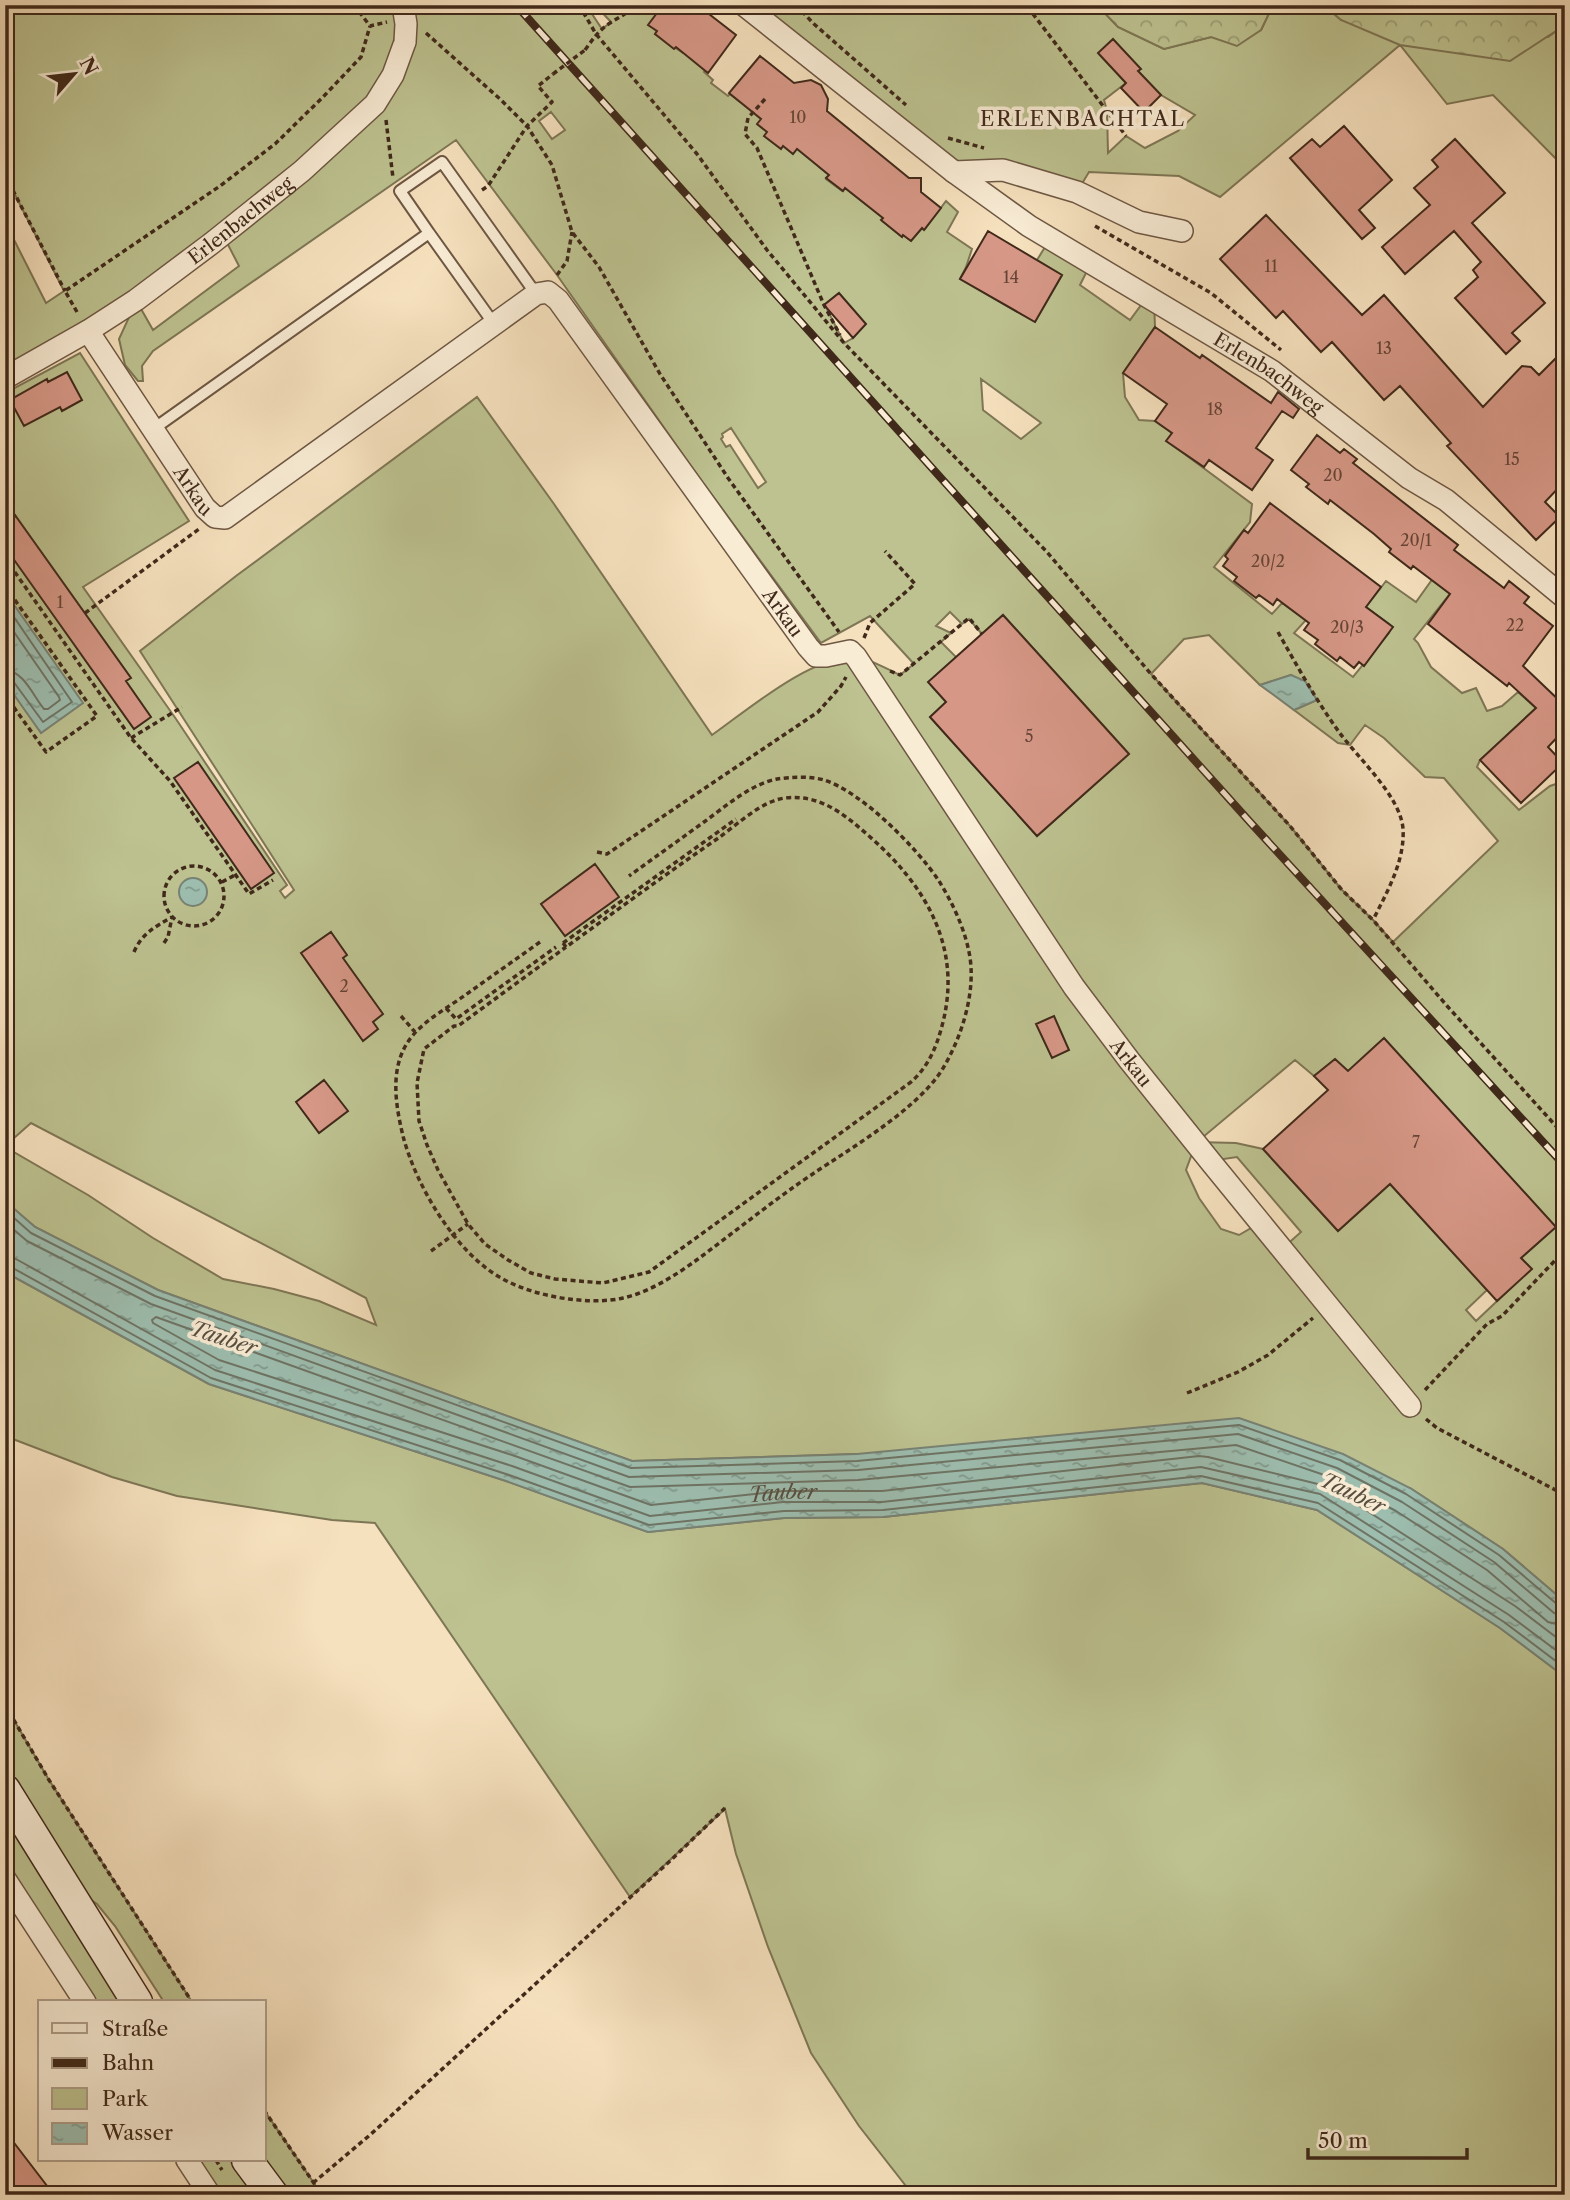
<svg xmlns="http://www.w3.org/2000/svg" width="1570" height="2200" font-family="'Libre Caslon Text',serif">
  <defs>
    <pattern id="forest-crowns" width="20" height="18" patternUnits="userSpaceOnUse" patternTransform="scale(1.75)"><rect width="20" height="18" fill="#bdc290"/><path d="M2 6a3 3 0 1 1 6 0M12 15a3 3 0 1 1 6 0" fill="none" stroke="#9b9e75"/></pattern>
    <pattern id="water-ripples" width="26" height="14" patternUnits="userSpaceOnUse" patternTransform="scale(1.75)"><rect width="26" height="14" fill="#9dbeb0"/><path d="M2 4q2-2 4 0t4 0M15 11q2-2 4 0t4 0" fill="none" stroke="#819a8e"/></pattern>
  </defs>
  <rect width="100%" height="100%" fill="#f6e1be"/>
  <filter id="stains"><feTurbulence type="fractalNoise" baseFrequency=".00286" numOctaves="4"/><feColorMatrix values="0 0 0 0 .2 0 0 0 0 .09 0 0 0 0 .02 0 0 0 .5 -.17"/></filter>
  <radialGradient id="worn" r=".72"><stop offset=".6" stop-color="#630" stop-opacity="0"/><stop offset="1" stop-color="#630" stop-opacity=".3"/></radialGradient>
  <path fill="#bdc290" stroke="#7e7655" stroke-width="2" fill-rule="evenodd" d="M5,5H586L602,29L611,22L595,5H654L658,12L649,25L657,31L655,34L683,53L693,41L715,58L704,72L713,80L711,83L728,96L730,94L739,101L750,88L767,132L783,146L808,135L819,167L829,175L826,179L842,191L845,188L883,218L882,221L902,237L903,235L911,241L922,228L925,229L946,201L958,212L947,232L972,249L966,267L960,279L1035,322L1062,275L1037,260L1050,239L1091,263L1080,285L1130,320L1147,297L1154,301L1155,327L1123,373L1125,397L1139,420L1155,421L1172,433L1167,441L1252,504L1250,522L1214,567L1272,614L1282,603L1306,620L1294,633L1353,677L1389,633L1385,630L1389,624L1366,607L1386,581L1416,602L1446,560L1468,571L1414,639L1418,643L1431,667L1462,693L1476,688L1487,711L1502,706L1518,692L1536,708L1480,760L1477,767L1519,810L1550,786L1565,781V1602L1503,1549L1410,1488L857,1454L632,1461L158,1290L35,1227L5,1201V1147L88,1195L153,1238L223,1279L274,1289L319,1301L376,1325L366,1298L31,1123L5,1146V393L80,353L189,521L83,587L176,719L287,885L280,891L285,898L294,890L140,651L236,576L477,397L554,504L712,735C749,709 809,657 855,657C866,657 889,670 900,675L914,664L870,616L821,643L698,476L557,275L456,140L153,351L142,366L143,381H138L125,365L119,339L136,302L5,378V222L46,303L64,291L5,175ZM551,112L565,130L552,139L539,121ZM223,235L239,266L153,330L136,300ZM825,305L865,324L853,338L844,343ZM981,379L1040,422L1041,423L1021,439L983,410ZM731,428L766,482L758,488L730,445L726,447L721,439L723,437L722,434ZM950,612L962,624L969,619L982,634L1003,615L1129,754L1037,836L930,717L946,702L956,657L941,642L951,633L936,626ZM1209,635L1260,685L1291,675L1317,700L1294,710L1338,743L1350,745L1365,725L1384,738L1425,777L1444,778L1498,841L1393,942L1373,920L1342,890L1290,826L1151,674L1184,639ZM1335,1059L1348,1071L1556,1227L1521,1258L1531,1269L1476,1321L1466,1310L1487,1290L1390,1184L1338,1231L1263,1149L1236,1143L1197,1142L1295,1060L1314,1076ZM1196,1143L1210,1161L1237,1157L1301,1232L1282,1249L1253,1227L1239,1235L1221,1229L1199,1198L1186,1170Z
    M744,5H1018L1033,14L1071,5H1097L1118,27L1164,49L1211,37L1261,30L1273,5H1324L1341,20L1548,37L1565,25V168L1493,95L1447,104L1400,45L1220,197L1179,176L1089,172L1077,192L954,172ZM1113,40L1140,68L1138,71L1161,95L1195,115L1178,131L1145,148L1126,136L1108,153L1107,111L1104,100L1126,83L1099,54Z
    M5,1272L209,1384L506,1481L648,1532L784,1518L883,1517L1202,1483L1317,1510L1500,1628L1565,1677V2195H913L859,2126L811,2053L768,1947L736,1854L725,1809L630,1897L375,1523L332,1520L177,1496L112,1477L5,1436Z
    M5,1705L49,1780L192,2002H164L115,1926L97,1904L60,1879L137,2002H85L5,1879Z
    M264,2110L322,2195H210L187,2160H264Z"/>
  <path fill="url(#forest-crowns)" stroke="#7e7655" stroke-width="2" d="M1097,5H1273L1261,30L1237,46L1211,37L1164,49L1118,27Z
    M1324,5H1565V25L1510,61L1400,45L1341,20Z"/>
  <path fill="url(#water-ripples)" stroke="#788274" stroke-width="2" d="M5,592L83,703L41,733L5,682Z
    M1291,675L1305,681L1317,700L1294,710L1260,685Z
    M179 892a14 14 0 1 1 28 0a14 14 0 1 1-28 0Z
    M5,1201L35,1227L158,1290L632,1461L857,1454L1239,1418L1343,1454L1410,1488L1503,1549L1565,1602V1677L1500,1628L1317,1510L1202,1483L883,1517L784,1518L648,1532L506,1481L209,1384L5,1272Z"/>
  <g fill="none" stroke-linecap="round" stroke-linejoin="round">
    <g stroke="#6e7465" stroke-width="2">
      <path d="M5,604L72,702L43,722L13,681L5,679"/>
      <path d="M5,619L59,697L60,700L48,709H44C33,696 24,671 5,670"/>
      <path d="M5,1210L31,1233L155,1296L631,1468L857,1461L1239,1425L1340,1460L1406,1494L1499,1555L1558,1605L1565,1607"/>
      <path d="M5,1222L27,1241L151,1304L629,1477L858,1470L1238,1434L1337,1468L1402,1502L1494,1562L1554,1613L1565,1616"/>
      <path d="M5,1257L16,1259L215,1370L512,1466L650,1516L783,1502H882L1201,1467L1320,1494L1509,1615L1565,1657"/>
      <path d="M5,1266L11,1267L211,1378L509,1475L649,1525L784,1511L883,1510L1201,1476L1318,1503L1504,1622L1565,1668"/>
      <path id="s1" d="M1565,1626L1548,1622L1487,1570L1396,1511L1333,1478L1236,1445L858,1480L630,1487L156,1317L152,1320L153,1323L219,1360L515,1456L651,1505L783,1491H882L1199,1456L1208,1457L1330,1487L1515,1606L1565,1644"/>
    </g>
  </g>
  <path fill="#d69786" stroke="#40291a" stroke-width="2" d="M663,5H708L709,14L736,35L708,73L676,47L674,49L655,34L657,31L648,25Z
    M1113,39L1141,69L1138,71L1161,95L1144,112L1121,88L1126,83L1098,53Z
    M760,56L794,83L811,80L821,85L828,99L827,111L909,178H921V192L941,208L924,230L922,228L911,241L903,235L902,237L881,220L883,218L845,188L843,191L826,178L829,175L797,149L793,154L783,146L781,149L764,136L767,132L757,124L761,119L729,93Z
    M1344,126L1392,180L1359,210L1375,228L1362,239L1290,158L1312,139L1320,147Z
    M1455,139L1505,193L1472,223L1545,303L1512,333L1520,341L1506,354L1455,298L1478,277L1473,270L1481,262L1454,231L1405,274L1382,247L1430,205L1414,188L1438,167L1432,160Z
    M1266,215L1362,315L1384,295L1483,407L1522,366L1531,367L1539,375L1565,349V471L1563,473L1564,482L1545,502L1560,517L1536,540L1447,446L1451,443L1400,386L1384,400L1332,342L1321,352L1283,311L1276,318L1220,259Z
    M988,231L1062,275L1035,322L960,279Z
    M839,293L866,324L853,338L824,305Z
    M1155,327L1200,358L1202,355L1271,403L1278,392L1299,409L1293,418L1282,411L1256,448L1273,460L1252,490L1209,460L1204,467L1166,441L1172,433L1155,421L1167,404L1123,373Z
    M67,372L82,400L62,411L60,407L24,426L10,400L47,379L48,382Z
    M1317,435L1340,453L1344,449L1357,459L1353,463L1458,545L1454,550L1504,588L1509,581L1529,597L1524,603L1553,626L1523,666L1565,706V729L1548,747L1563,763L1521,803L1480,760L1536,708L1509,683L1507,686L1428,624L1450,594L1413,566L1411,569L1389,552L1391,549L1374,534L1330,500L1328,504L1306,487L1309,484L1291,470Z
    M5,501L131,678L126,681L151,717L134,729L5,547Z
    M1270,503L1381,587L1366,607L1393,627L1364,666L1359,662L1354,668L1340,657L1337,661L1315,644L1318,640L1304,630L1309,623L1277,599L1273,605L1259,595L1256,598L1234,581L1237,577L1223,566L1228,559L1225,556L1244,530L1248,533Z
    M1003,615L1129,754L1037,836L930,717L946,702L928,682Z
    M198,762L274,873L251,889L174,778Z
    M595,864L619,897L565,936L541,904Z
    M331,932L347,955L343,958L383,1014L373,1022L378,1029L363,1041L301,953Z
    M1054,1016L1069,1050L1052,1058L1036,1024Z
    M1384,1038L1556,1227L1521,1258L1532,1269L1497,1301L1390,1184L1338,1231L1263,1149L1328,1090L1314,1076L1335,1059L1348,1071Z
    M324,1080L348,1111L319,1133L296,1102Z
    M5,2131L54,2195H5Z"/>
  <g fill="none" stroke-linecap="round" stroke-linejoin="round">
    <defs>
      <path id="lane" d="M429,233L494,324
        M152,430L429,233L400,191L442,162L536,294"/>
      <g id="street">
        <path id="s2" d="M744,5L954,172L1029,226L1272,371L1409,478L1446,500L1565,598"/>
        <path d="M954,172L1003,170L1077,192L1139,222L1182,231"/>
        <path id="s3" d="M88,331L205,508L215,517L225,518L536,294L548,292L558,300L808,647L816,656H826L850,651L856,657L1074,987L1129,1060L1210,1161L1410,1406"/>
        <path id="s4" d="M5,378L88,331L136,300L212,243L302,171L375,104L393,75L405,42"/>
        <path d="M5,1879L85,2002"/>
        <path d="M187,2160L210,2195"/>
      </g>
      <path id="secondary" d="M5,1790L137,2002
        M247,2160L273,2195"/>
    </defs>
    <use href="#lane" stroke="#6e5743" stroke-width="14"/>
    <use href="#street" stroke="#6e5743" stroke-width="24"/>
    <use href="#secondary" stroke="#40291a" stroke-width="33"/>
    <path stroke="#40291a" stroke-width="3.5" stroke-dasharray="5 3.5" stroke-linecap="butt" d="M354,5L370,26L387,22
      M579,5L596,34L697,154L767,250L844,343L1046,551L1151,674L1290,826L1342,890L1373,920L1448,1007L1565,1136
      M625,5L632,10
      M796,5L814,24L906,105
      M1018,5L1033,14L1126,136
      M426,33L500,99L527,126L552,165L572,232L599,267L660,374L728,478L839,632
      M585,50C593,39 599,30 610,23C619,17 629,13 635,5
      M765,99L748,118L745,134L757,148L824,305L840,335
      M386,120L393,178
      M948,138L984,148
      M5,175L65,291
      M482,190L488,186L527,126L552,102L538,86L553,74
      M1095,226L1211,293L1281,350
      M557,275L567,261L572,232
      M77,312L65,291L220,186L275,144L323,97L361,57L370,26
      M5,523L16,515
      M5,558L131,738L170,781L249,894L273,880
      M5,586L97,716L46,752L5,695
      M85,613L199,529
      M1278,632C1297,666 1316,700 1339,732C1358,758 1401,797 1403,829C1405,861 1387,892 1373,920
      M864,638L870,623L915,584L885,551
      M890,671L900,675L969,618L982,634
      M131,738L182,707
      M597,852L607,854L818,712L841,686L846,677
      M164 896a30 30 0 1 1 60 0a30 30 0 1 1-60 0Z
      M222,882L235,875
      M540,942C515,960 489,978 464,996C444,1010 418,1024 406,1045C390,1072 396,1107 403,1136C416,1186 456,1254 503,1279C523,1290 546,1296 569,1299C586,1301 606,1302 623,1298C650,1292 676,1275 698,1259C729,1236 759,1212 791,1189C836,1156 912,1116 942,1070C962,1037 977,990 969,952C964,927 952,902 939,881C917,848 862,792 824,780C810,776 791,777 777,779C751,784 726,806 704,822C679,840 654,858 629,876
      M164,943L168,937L172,917
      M563,943L566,947C616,911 666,874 717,839C737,825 761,801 785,798C820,794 844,814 869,836C925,885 962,946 943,1022C937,1046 929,1066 911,1082L649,1272L603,1283L555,1279L531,1273L508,1260L485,1244L468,1224L438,1170L427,1145L419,1121L417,1083L424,1049L454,1026H458L566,947
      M563,943L736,819
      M134,952C142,933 155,927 172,917
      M446,1008L456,1019L556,947
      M401,1016L415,1032
      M431,1251L468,1224
      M1425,1390L1487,1324L1502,1316L1565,1250
      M1187,1393L1238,1372L1268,1355L1313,1318
      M1426,1419L1437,1428L1565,1495
      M5,1705L49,1780L192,2002
      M264,2110L322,2195
      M216,2160L222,2170
      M313,2183L370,2135L670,1861L725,1808"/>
    <use href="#lane" stroke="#f9ecd5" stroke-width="10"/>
    <use href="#street" stroke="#f9ecd5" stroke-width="21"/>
    <use href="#secondary" stroke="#f9ecd5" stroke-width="30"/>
    <defs>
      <path id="rail" d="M516,5L1250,822L1565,1166"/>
    </defs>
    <use href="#rail" stroke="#40291a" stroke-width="8"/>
    <use href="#rail" stroke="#f9ecd5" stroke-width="5" stroke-dasharray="16" stroke-linecap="butt"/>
    <defs>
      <path id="street-bridge" d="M403,5L406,24L405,42"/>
    </defs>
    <use href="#street-bridge" stroke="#6e5743" stroke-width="24" stroke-linecap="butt"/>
    <path stroke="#40291a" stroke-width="3.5" stroke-dasharray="5 3.5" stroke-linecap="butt" d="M553,74L585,50"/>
    <use href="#street-bridge" stroke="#f9ecd5" stroke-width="21"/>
  </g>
  <g text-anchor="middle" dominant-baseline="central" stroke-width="7" stroke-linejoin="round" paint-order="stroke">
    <g font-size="16" fill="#664435">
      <text x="798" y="117">10</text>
      <text x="1271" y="266">11</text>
      <text x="1011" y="277">14</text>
      <text x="1384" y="348">13</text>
      <text x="1215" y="409">18</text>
      <text x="1512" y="459">15</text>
      <text x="1333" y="475">20</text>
      <text x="1416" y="540">20/1</text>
      <text x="1268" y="561">20/2</text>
      <text x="60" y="602">1</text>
      <text x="1515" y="625">22</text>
      <text x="1347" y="627">20/3</text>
      <text x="1029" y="736">5</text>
      <text x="344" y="986">2</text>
      <text x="1416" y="1142">7</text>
    </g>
    <g font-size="19" fill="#40291a" stroke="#f9ecd5">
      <text stroke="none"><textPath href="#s4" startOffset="284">Erlenbachweg</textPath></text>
      <text stroke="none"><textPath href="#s2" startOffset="642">Erlenbachweg</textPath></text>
      <text stroke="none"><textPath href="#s3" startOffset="191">Arkau</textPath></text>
      <text stroke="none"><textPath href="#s3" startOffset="1029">Arkau</textPath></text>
      <text stroke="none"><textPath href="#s3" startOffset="1617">Arkau</textPath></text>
    </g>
    <g font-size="21" letter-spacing="2" fill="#40291a" stroke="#f9ecd5">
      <text x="1083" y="118">ERLENBACHTAL</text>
    </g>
    <g font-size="21" font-style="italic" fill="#574e40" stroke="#f9ecd5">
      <text transform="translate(224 1338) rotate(18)">Tauber</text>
      <text stroke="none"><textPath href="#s1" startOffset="2163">Tauber</textPath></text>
      <text transform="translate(1353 1493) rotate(25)">Tauber</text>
    </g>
  </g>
  <rect width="1570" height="2200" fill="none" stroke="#f6e1be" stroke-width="28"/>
  <rect x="7" y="7" width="1556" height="2186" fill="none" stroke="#40291a" stroke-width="3.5"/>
  <rect x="14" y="14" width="1542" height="2172" fill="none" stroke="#40291a" stroke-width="2"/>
  <rect x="38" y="2000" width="228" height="161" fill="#f9ecd5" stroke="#af9e8a" stroke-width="2"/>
  <rect x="52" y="2023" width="35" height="10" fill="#f9ecd5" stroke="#af9e8a" stroke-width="2"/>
  <text x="102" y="2036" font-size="21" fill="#40291a">Straße</text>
  <rect x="52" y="2058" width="35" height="10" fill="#40291a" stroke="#af9e8a" stroke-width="2"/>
  <text x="102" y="2070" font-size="21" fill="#40291a">Bahn</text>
  <rect x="52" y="2088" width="35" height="21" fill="#bdc290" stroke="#af9e8a" stroke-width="2"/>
  <text x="102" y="2106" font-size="21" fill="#40291a">Park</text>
  <rect x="52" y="2123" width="35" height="21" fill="url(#water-ripples)" stroke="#af9e8a" stroke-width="2"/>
  <text x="102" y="2140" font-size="21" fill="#40291a">Wasser</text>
  <g transform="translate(74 74) rotate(62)" stroke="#f9ecd5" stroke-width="5" paint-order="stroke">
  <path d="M0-5L12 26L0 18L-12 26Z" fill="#40291a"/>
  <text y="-10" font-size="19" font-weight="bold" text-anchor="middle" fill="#40291a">N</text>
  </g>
  <path d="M1308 2148v10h159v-10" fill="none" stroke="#40291a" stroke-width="3.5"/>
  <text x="1318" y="2148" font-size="21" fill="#40291a" stroke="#f9ecd5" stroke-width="5" paint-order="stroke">50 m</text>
  <rect width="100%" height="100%" filter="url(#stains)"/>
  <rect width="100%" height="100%" fill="url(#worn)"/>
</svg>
